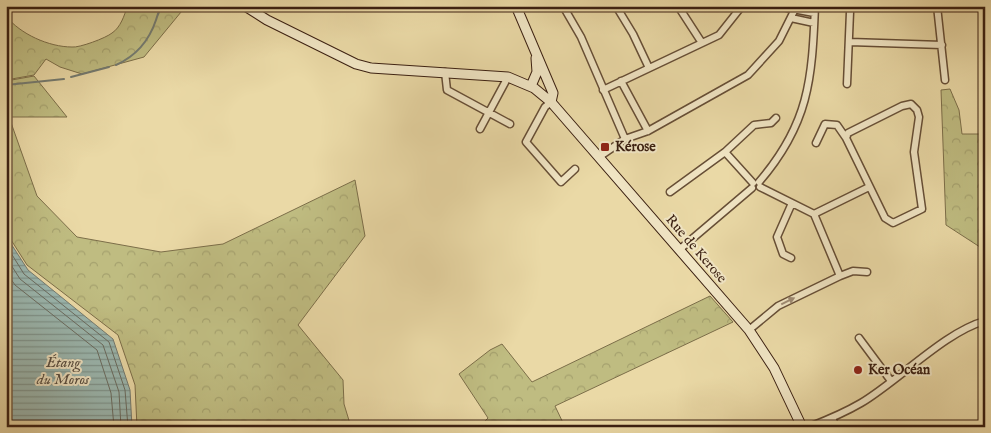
<svg xmlns="http://www.w3.org/2000/svg" width="991" height="433" font-family="'IM FELL English',serif">
  <defs>
    <pattern id="forest-crowns" width="20" height="18" patternUnits="userSpaceOnUse" patternTransform="scale(1.25)"><rect width="20" height="18" fill="#bfbc81"/><path d="M2 6a3 3 0 1 1 6 0M12 15a3 3 0 1 1 6 0" fill="none" stroke="#a5a16e"/></pattern>
    <pattern id="water-rules" width="6" height="5" patternUnits="userSpaceOnUse" patternTransform="scale(1.25)"><rect width="6" height="5" fill="#9bb8b1"/><path d="M0 2.5h6" fill="none" stroke="#7f958f"/></pattern>
  </defs>
  <rect width="100%" height="100%" fill="#ead9a6"/>
  <filter id="stains"><feTurbulence type="fractalNoise" baseFrequency=".004" numOctaves="4"/><feColorMatrix values="0 0 0 0 .2 0 0 0 0 .09 0 0 0 0 .02 0 0 0 .5 -.17"/></filter>
  <radialGradient id="worn" r=".72"><stop offset=".6" stop-color="#630" stop-opacity="0"/><stop offset="1" stop-color="#630" stop-opacity=".3"/></radialGradient>
  <path fill="url(#forest-crowns)" stroke="#7c6e49" d="M127,6H186L144,57L82,74L60,67L46,59L34,75L6,80V16C20,34 49,47 72,47C79,48 106,38 112,33C120,28 125,15 127,6Z
    M34,76L67,117H9L37,196L77,237L161,252L223,244L355,180L365,236L298,325L343,380L344,404L351,427H137L135,385L118,335L27,265L6,232V81Z
    M950,89L959,110L962,134H985L983,249L946,225L941,90Z
    M710,296L733,322L555,406L565,427H479L488,418L459,374L490,350L502,344L532,382Z"/>
  <path fill="url(#water-rules)" stroke="#747b71" d="M6,236L28,270L113,339L130,390L132,427H6Z"/>
  <g fill="none" stroke-linecap="round" stroke-linejoin="round">
    <path stroke="#6a6c61" stroke-width="1" d="M6,245L24,274L109,342L125,390L128,427
      M6,257L20,279L103,345L119,392L121,427
      M6,272L15,285L97,350L111,393L114,427"/>
    <path stroke="#747b71" stroke-width="2" d="M116,65C136,56 149,41 156,20C158,14 158,11 163,6
      M71,77L109,67
      M6,85L64,79"/>
    <defs>
      <path id="street" d="M563,6L581,37L625,139
        M616,6L633,34L649,68
        M678,6L702,43
        M777,6L814,13
        M937,6L945,80
        M791,18L814,23
        M850,42L942,45
        M445,72L447,90L510,124
        M621,81L648,131
        M847,84L850,12
        M603,90L719,35L742,6
        M551,102L545,107L526,142L561,182L575,169
        M911,104L917,110L919,117L914,152L922,209L893,223L885,218L846,138L848,133L902,106Z
        M480,129L508,77
        M816,143L825,124L837,125L846,138
        M599,157L625,139L648,131L748,75L779,41L794,11L799,6
        M759,182C809,124 812,80 815,6
        M753,183L725,152L754,125L771,123L776,118
        M760,187L814,214L840,276
        M670,192L725,152
        M814,214L869,187
        M679,250L752,188
        M791,258L783,254L777,237L792,203
        M749,330L778,306L840,276L853,271L867,272
        M859,338L891,381
        M832,418L836,427
        M809,427C827,420 844,413 861,403C897,382 946,331 985,321"/>
      <path id="secondary" d="M245,6L267,20L356,64L371,68L508,77L534,88L551,102L749,330L774,368L802,427
        M516,6L553,93L551,102
        M531,86L537,72L536,58"/>
    </defs>
    <use href="#street" stroke="#664e36" stroke-width="9"/>
    <use href="#secondary" stroke="#3a1f11" stroke-width="11"/>
    <use href="#street" stroke="#f1e6c5" stroke-width="6"/>
    <use href="#secondary" stroke="#f1e6c5" stroke-width="9"/>
  </g>
  <defs><path id="oneway-solid" d="M-6-.8H1V-3.2L6.5 0L1 3.2V.8H-6Z" transform="scale(1.25)"/></defs>
  <use fill="#9f8c74" href="#oneway-solid" transform="translate(788 301) rotate(-26)"/>
  <g fill="#8f2418" stroke="#f1e6c5" stroke-width="2">
    <rect x="600" y="142" width="10" height="10" rx="2.5"/>
    <circle cx="858" cy="370" r="5"/>
  </g>
  <g text-anchor="middle" dominant-baseline="central" stroke-width="4" stroke-linejoin="round" paint-order="stroke">
    <g font-size="14" font-weight="bold" fill="#3a1f11" stroke="#f1e6c5" text-anchor="start">
      <text x="615" y="147">Kérose</text>
      <text x="868" y="370">Ker Océan</text>
    </g>
    <g font-size="14" fill="#3a1f11" stroke="#f1e6c5">
      <text transform="translate(696 249) rotate(49)">Rue de Kerose</text>
    </g>
    <g font-size="15" font-style="italic" fill="#574d41" stroke="#f1e6c5">
      <text x="63" y="362">Étang<tspan x="63" dy="17">du Moros</tspan></text>
    </g>
  </g>
  <rect width="991" height="433" fill="none" stroke="#ead9a6" stroke-width="25"/>
  <rect x="8" y="8" width="976" height="418" fill="none" stroke="#3a1f11" stroke-width="2.5"/>
  <rect x="12" y="12" width="966" height="408" fill="none" stroke="#3a1f11"/>
  <rect width="100%" height="100%" filter="url(#stains)"/>
  <rect width="100%" height="100%" fill="url(#worn)"/>
</svg>
